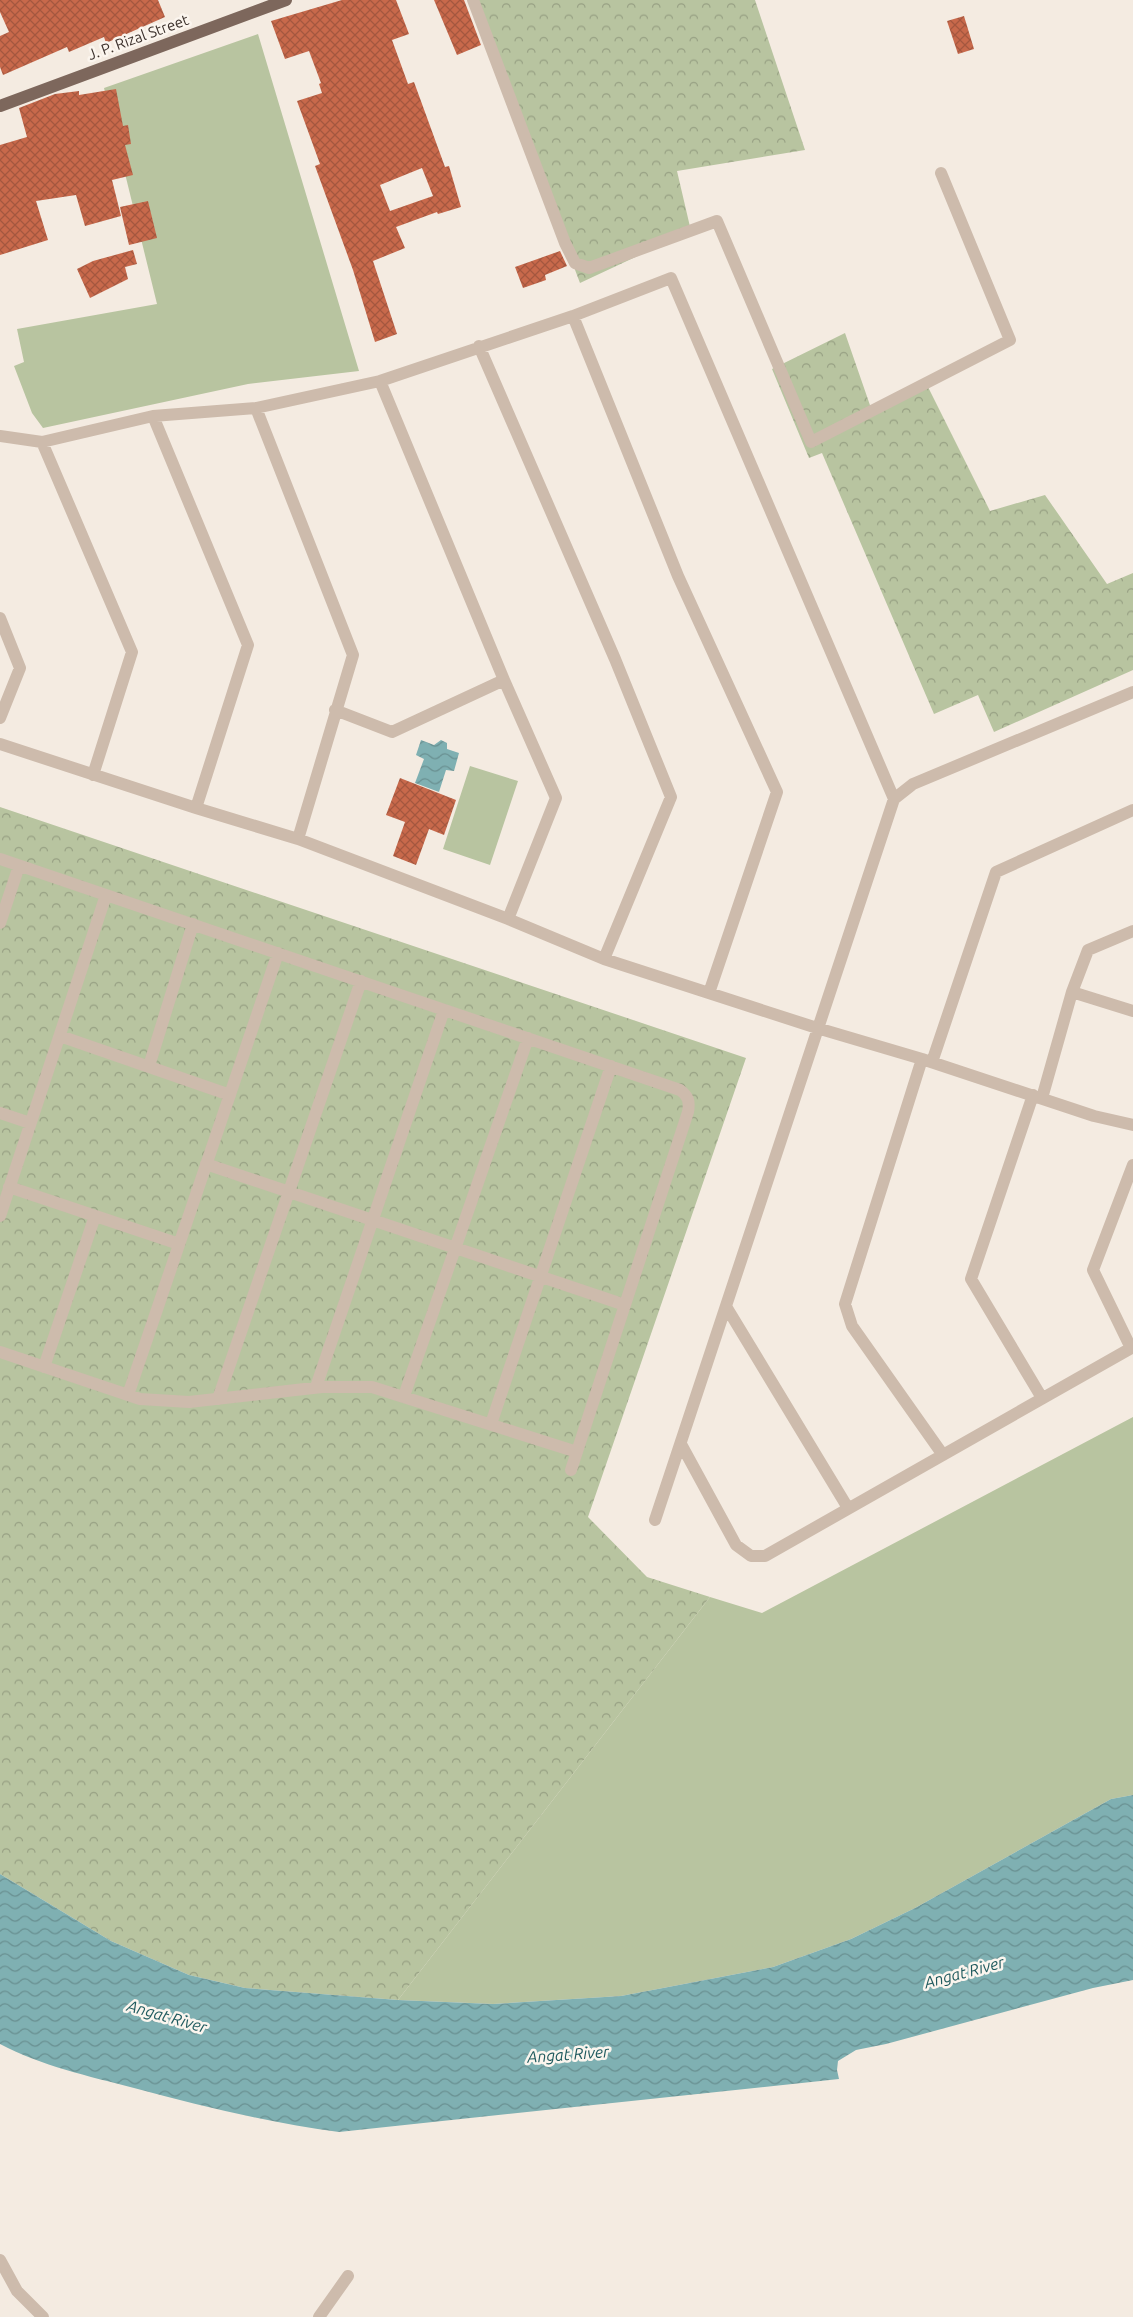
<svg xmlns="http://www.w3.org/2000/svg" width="1133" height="2317" font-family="Ubuntu,sans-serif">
  <defs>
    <pattern id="forest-crowns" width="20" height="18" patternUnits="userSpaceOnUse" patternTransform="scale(1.25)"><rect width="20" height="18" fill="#b8c4a0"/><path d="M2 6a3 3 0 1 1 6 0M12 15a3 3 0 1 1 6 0" fill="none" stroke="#97a083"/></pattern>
    <pattern id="water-waves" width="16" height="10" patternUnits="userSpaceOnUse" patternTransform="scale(1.25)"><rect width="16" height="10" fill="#7fb0b2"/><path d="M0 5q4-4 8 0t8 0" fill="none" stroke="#699091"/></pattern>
    <pattern id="building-cross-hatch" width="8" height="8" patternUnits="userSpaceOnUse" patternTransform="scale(1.25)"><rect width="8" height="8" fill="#c8694b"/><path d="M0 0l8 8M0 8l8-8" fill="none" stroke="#a4573f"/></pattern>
  </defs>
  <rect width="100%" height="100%" fill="#f4ebe1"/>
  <path fill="#b8c4a0" d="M258,34L359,371L248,384L43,428L32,413L14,366L24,362L17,329L157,304L104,88Z
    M470,766L518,781L490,865L443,849Z
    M1133,1417V1795L1111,1799L915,1908L851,1939L773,1967L621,1996L493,2004L398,2000L710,1597L762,1613Z"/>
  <path fill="url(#forest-crowns)" d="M473,0H755L805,150L677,171L691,231L580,283Z
    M845,333L872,411L928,387L990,511L1045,495L1107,584L1133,573V670L994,732L978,695L934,714L822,453L809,458L772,369Z
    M0,807L746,1058L588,1517L647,1577L710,1597L398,2000L245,1988L189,1975L111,1941L0,1874Z"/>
  <path fill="url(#water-waves)" d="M421,740L434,745L441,740L447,743V749L459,753L454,771L446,770L439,792L415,783L424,759L416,755Z
    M1133,1795V1980L1093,1988L886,2044L856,2050L838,2061L837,2070L839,2079L339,2132C270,2123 201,2106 134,2088C88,2076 42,2066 0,2044V1874L111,1941L189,1975L245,1988L398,2000L493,2004L621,1996L773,1967L851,1939L915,1908L1111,1799Z"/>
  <path fill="url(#building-cross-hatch)" fill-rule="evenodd" d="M0,0H158L165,17L106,43L104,37L69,52L67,47L3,75L0,67V36L9,32L0,12Z
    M342,0H396L409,34L392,40L408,84L414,82L445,167L449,166L461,207L438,214L437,212L396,227L405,248L373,261L397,334L375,342L353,270L315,166L320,164L297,101L322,93L319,84L321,83L309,51L285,59L271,21ZM422,168L433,196L390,211L380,185Z
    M434,0H464L481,45L457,55Z
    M964,16L974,49L958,54L947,21Z
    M116,89L123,126L128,125L131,144L125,145L133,175L112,180L121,216L85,226L76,195L36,201L48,240L0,255V145L27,137L19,108L55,94L79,91V95Z
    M148,201L157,238L129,245L120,207Z
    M133,250L137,264L125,267L128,279L90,298L77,269L93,261Z
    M560,251L567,266L545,275L546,280L523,288L515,267Z
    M400,778L456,800L444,835L429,829L416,865L393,856L405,822L386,815Z"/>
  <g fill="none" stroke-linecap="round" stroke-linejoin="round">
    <path stroke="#cdbbac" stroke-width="12" d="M473,0L565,243L575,263L589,268L717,221L811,442L1010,340L941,173
      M573,316L678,576L777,792L709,993
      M479,346L615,659L671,797L604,959
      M380,381L504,680L556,798L508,919
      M256,408L353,655L298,839
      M153,416L248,645L196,808
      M0,436L42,442L132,652L93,775
      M42,442L153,416L256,408L380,381L573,316L671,278L894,799
      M0,618L20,668L0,718
      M335,710L392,732L504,680
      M0,744L196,808L298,839L508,919L604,959L817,1028L922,1059L1094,1116L1133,1125
      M0,859L680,1090C688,1096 690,1101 688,1112L571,1470
      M0,923L19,866
      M1072,992L1133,1011
      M60,1036L230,1095
      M922,1059L845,1304L852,1326L943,1455
      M932,1062L996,872L1133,810
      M149,1066L193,924
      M1033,1095L971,1279L1042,1398
      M1042,1098L1072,992L1088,950L1133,931
      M0,1113L30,1123
      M206,1164L625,1305
      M9,1187L179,1244
      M0,1216L106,895
      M727,1308L848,1508
      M1131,1348L1093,1270L1133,1165
      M0,1352L140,1399L189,1402L322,1387H372L577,1452
      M44,1367L95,1216
      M316,1387L444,1010
      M128,1395L278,953
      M404,1396L528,1038
      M218,1399L361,981
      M491,1424L611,1066
      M681,1444L736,1545L751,1556H765L1133,1347
      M655,1520L894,799L913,784L1133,692
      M0,2260L17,2291L43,2317
      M319,2317L348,2276"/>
    <path stroke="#7d675c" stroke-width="12" d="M0,106L286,0"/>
  </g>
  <g text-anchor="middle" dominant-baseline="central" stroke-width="5" stroke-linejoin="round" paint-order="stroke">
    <g font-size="15" fill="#3b302b" stroke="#fbf5ee">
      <text transform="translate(138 37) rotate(-20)">J. P. Rizal Street</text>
    </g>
    <g font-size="16" font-style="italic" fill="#1f5a5e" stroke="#fbf5ee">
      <text transform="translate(964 1972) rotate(-15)">Angat River</text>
      <text transform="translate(167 2016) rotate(16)">Angat River</text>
      <text transform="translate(568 2054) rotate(-4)">Angat River</text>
    </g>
  </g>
</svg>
